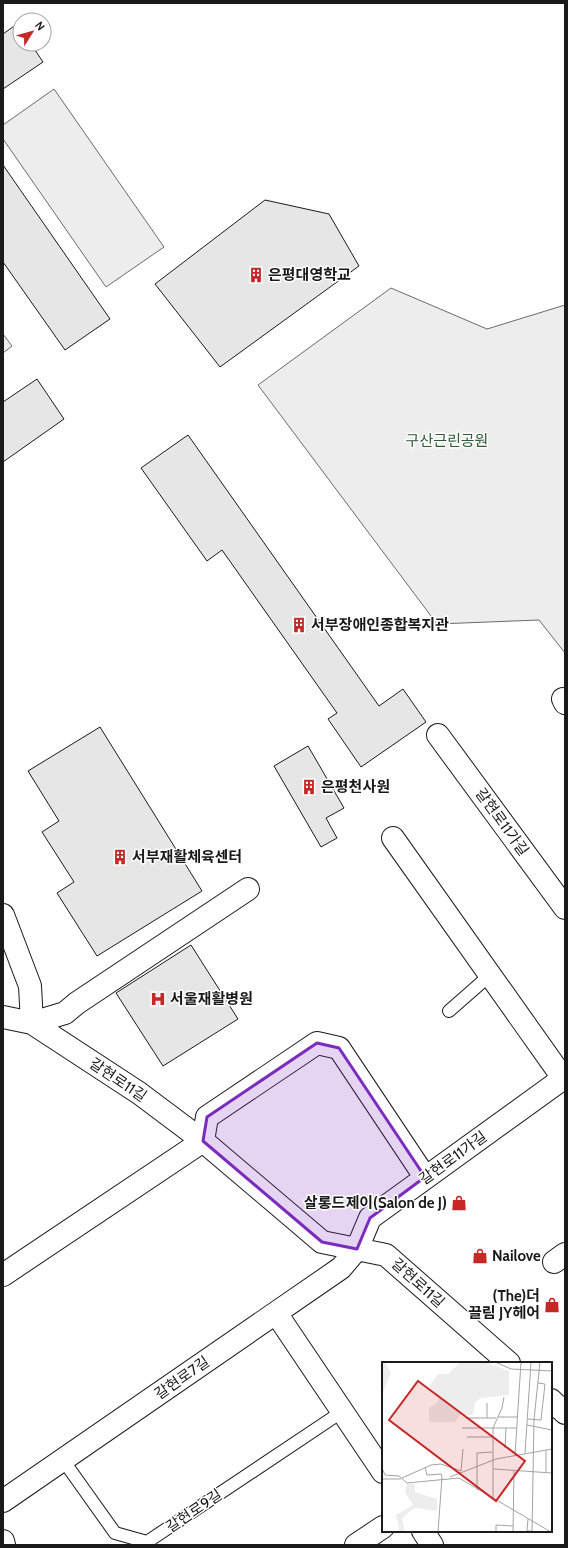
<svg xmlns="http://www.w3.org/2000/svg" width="568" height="1548" font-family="Cabin,'Noto Sans KR',sans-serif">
  <rect width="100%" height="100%" fill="#fff"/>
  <path fill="#ededed" stroke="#6a6a6a" d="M54,89L164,247L106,287L3,139V125Z
    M391,288L487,329L565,305V653L539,620L437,624L258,385Z
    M3,334L12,346L3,353Z"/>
  <path fill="#e6e6e6" stroke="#1a1a1a" d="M17,24L20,29V44H31L43,62L3,89V34Z
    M3,165L110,319L65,350L3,262Z
    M265,200L329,214L359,266L220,367L155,284Z
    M37,379L64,419L3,462V402Z
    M188,435L379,706L403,689L426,722L361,767L328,719L337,713L222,550L207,561L141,468Z
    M100,727L202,891L97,956L57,893L74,882L42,832L59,821L28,771Z
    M308,746L344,808L326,818L337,838L321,847L274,766Z
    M191,945L238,1019L163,1066L116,993Z"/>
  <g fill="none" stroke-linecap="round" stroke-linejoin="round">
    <defs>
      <path id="lane" d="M449,1011L490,975
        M63,1460L115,1533L147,1542L343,1411"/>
      <path id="street" d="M563,699L565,703
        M438,735L565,908
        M393,838L563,1078
        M3,915L30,986L32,1023
        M3,1017L32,1023L139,1093L203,1141L322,1242L386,1255L509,1363
        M32,1023L65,1013L77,1003L248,889
        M203,1141L207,1117L317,1043L339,1048L425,1177
        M554,1262L565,1254
        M3,1275L203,1141
        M276,1313L383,1472
        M551,1400L565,1413
        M3,1501L341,1268L357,1249L370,1218L565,1077
        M423,1531L432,1545
        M3,1541L4,1545
        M356,1545L383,1527"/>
    </defs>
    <use href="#lane" stroke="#1a1a1a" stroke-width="14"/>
    <use href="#street" stroke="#1a1a1a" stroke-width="24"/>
    <use href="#lane" stroke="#fff" stroke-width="12"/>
    <use href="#street" stroke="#fff" stroke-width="22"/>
  </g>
  <path fill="#7b2cbf" fill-opacity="0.2" stroke="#7b2cbf" stroke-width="3" stroke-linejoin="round" d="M317,1043L339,1048L425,1177L370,1218L357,1249L322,1242L203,1141L207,1117Z"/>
  <defs>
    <symbol id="building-bare" viewBox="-9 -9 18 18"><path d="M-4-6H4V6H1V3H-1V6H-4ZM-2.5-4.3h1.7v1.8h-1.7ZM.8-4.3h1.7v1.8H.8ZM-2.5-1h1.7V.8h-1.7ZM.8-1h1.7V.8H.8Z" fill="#c62828" stroke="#fff" stroke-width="2.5" paint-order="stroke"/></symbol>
    <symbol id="hospital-bare" viewBox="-9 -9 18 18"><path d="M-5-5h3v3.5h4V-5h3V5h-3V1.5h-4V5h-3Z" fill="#c62828" stroke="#fff" stroke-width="2.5" paint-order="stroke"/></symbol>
    <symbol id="shop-bare" viewBox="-9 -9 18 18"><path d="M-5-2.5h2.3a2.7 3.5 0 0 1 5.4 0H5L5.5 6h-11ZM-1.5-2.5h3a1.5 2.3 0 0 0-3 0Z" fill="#c62828" stroke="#fff" stroke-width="2.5" paint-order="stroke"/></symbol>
  </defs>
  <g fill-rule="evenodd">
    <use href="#building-bare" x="245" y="264" width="22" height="22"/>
    <use href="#building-bare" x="288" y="614" width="22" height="22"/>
    <use href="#building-bare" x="298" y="776" width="22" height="22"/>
    <use href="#building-bare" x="109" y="846" width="22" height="22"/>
    <use href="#hospital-bare" x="147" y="988" width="22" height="22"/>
    <use href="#shop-bare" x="448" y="1192" width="22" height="22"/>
    <use href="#shop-bare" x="469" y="1245" width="22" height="22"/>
    <use href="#shop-bare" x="541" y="1294" width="22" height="22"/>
  </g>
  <g text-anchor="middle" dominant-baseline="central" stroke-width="3" stroke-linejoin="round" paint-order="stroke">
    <g font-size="15" font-weight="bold" fill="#1a1a1a" stroke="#fff" text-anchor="start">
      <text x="268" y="275">은평대영학교</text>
      <text x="311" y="625">서부장애인종합복지관</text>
      <text x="321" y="787">은평천사원</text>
      <text x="132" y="857">서부재활체육센터</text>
      <text x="170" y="999">서울재활병원</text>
      <text x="447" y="1203" text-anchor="end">살롱드제이(Salon de J)</text>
      <text x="492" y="1256">Nailove</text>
      <text x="540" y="1296" text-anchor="end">(The)더<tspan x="540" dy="17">끌림 JY헤어</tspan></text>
    </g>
    <g font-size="15" fill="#2b5a34" stroke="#fff">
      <text x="447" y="441">구산근린공원</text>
    </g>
    <g font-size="15" fill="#1a1a1a" stroke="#fff">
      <text transform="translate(502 822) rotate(54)">갈현로11가길</text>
      <text transform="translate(118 1080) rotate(34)">갈현로11길</text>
      <text transform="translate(453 1158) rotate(-36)">갈현로11가길</text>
      <text transform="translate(418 1283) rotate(42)">갈현로11길</text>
      <text transform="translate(182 1378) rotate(-35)">갈현로7길</text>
      <text transform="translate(194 1511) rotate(-34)">갈현로9길</text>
    </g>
  </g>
  <g transform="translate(382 1362)">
    <rect width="170" height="170" fill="#fff"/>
    <path d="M0,0H3L9,11L0,32ZM79,0H102L127,9V33L99,36L93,40L91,53H78L73,60H47V46L55,41L57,35L47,24L56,12H66ZM25,122H33V130L55,137V149L34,146L29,148L20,157L23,170H18L14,153L31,143L23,130Z" fill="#ededed"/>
    <path fill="none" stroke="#a3a3a3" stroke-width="1" d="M113,0L129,7L170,9M116,55H135M84,56H114M105,56V41M146,57L159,58L163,22L156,21M145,63L170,68M80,66H134M85,75H111M123,86L124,66M143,91L149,0M133,93L139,0M43,105L45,113L59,112L60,115L56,170M0,106L3,113L17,114L25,121L77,116L169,170M112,107L170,111M79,109L81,87M164,110V88M68,115L114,97L170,87M20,116L49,103L59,102L79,109M0,117H19M95,128V91L110,90M111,137V66L120,46L122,35M146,157L145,169H150M114,170V163L131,164M131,170L132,109M150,170L152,58L158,0"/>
    <path fill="#c62828" fill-opacity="0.15" stroke="#c62828" stroke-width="2" d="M36,19L143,99L114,139L7,58Z"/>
    <rect width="170" height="170" fill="none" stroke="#1a1a1a" stroke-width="2"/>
  </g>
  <rect width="568" height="1548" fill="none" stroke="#1a1a1a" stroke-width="8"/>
  <g transform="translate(32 32) rotate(53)"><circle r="19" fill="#ffffff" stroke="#a3a3a3"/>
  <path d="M0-3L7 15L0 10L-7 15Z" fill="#c62828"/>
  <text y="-6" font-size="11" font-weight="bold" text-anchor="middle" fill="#1a1a1a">N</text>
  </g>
</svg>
